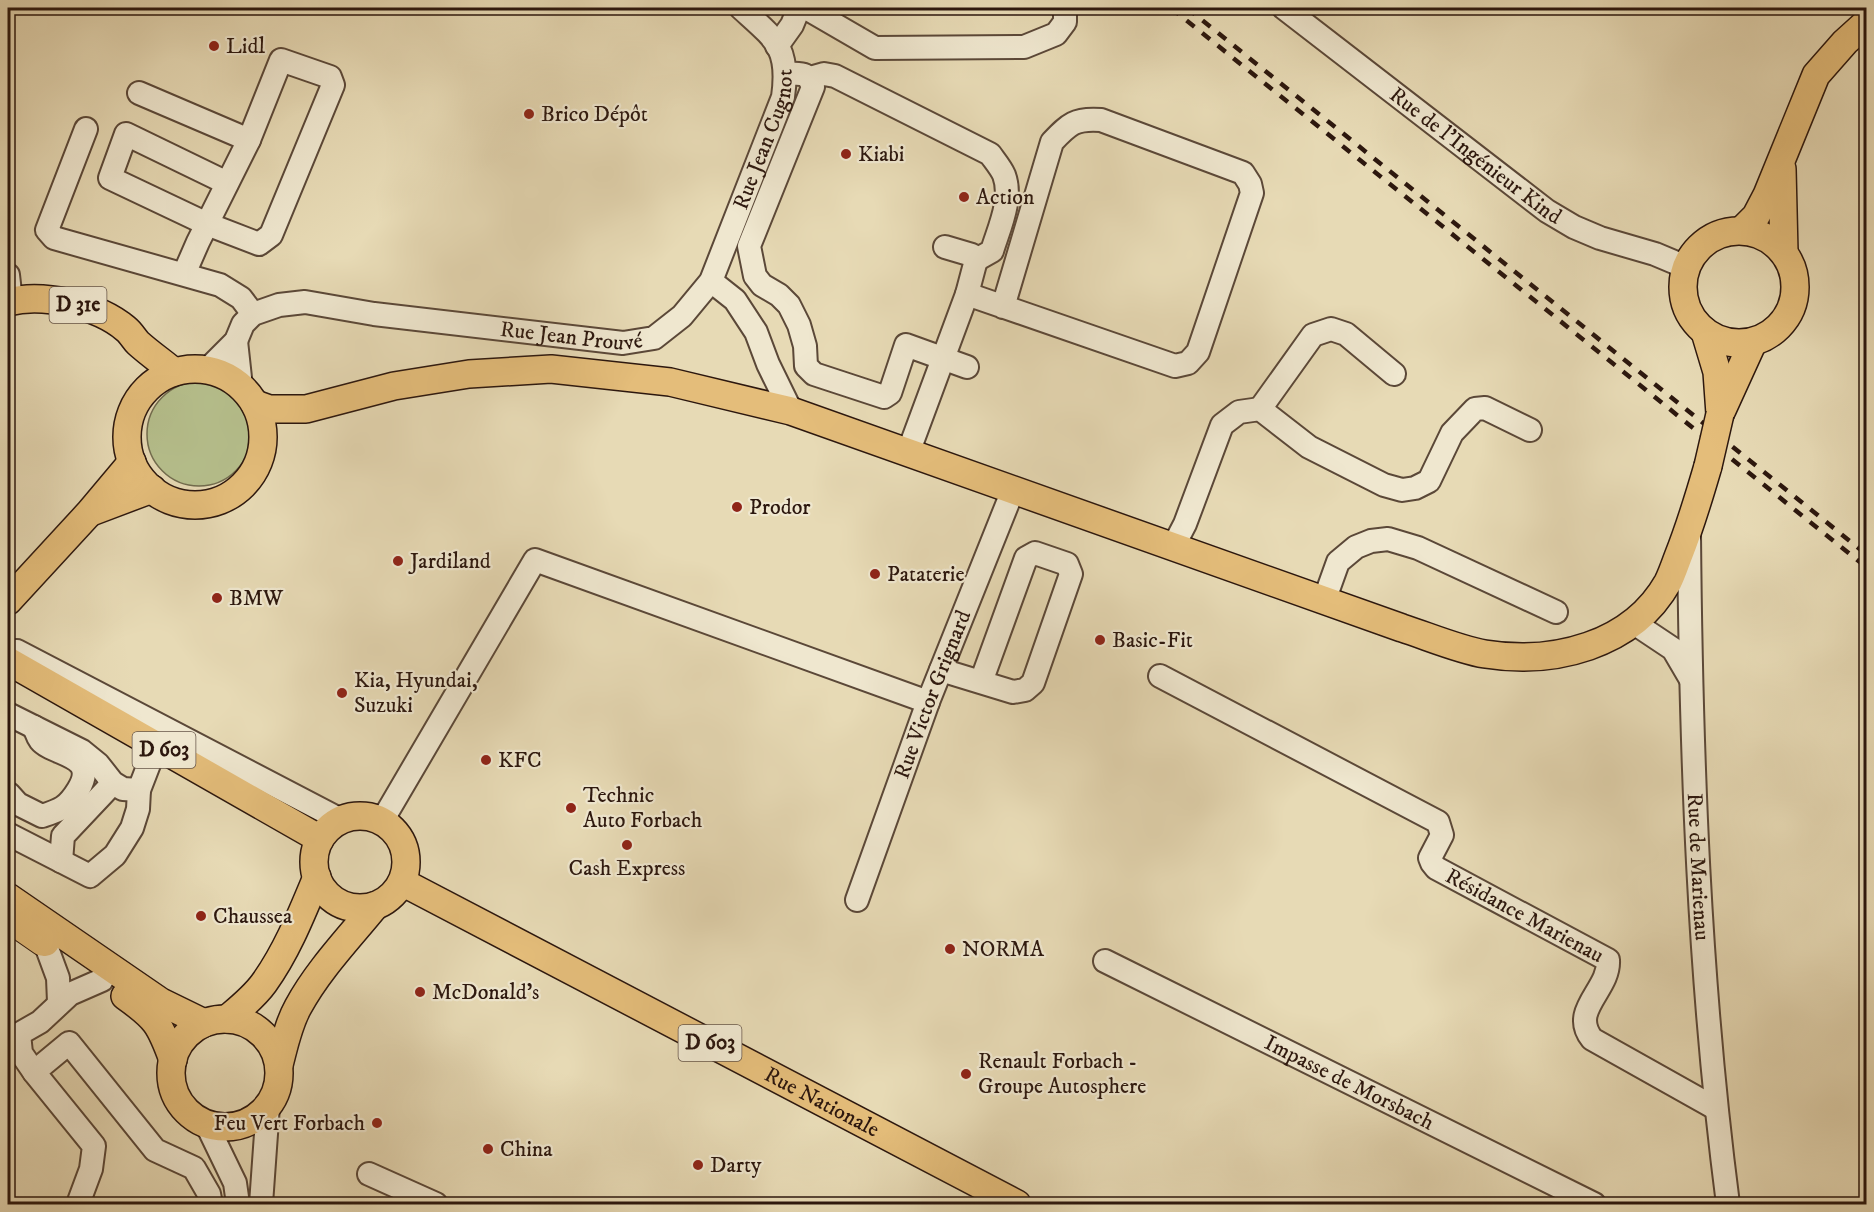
<svg xmlns="http://www.w3.org/2000/svg" width="1874" height="1212" font-family="'IM FELL DW Pica',serif">
  <rect width="100%" height="100%" fill="#e7dab5"/>
  <filter id="stains"><feTurbulence type="fractalNoise" baseFrequency=".00333" numOctaves="4"/><feColorMatrix values="0 0 0 0 .2 0 0 0 0 .09 0 0 0 0 .02 0 0 0 .5 -.17"/></filter>
  <radialGradient id="worn" r=".72"><stop offset=".6" stop-color="#630" stop-opacity="0"/><stop offset="1" stop-color="#630" stop-opacity=".3"/></radialGradient>
  <path fill="#b6c08d" stroke="#716c4e" stroke-width="1.5" d="M147 434a52 52 0 1 1 104 0a52 52 0 1 1-104 0Z"/>
  <g fill="none" stroke-linecap="round" stroke-linejoin="round">
    <defs>
      <g id="minor">
        <path d="M806,8L875,48L1024,47L1056,34L1065,22V8"/>
        <path id="s1" d="M1284,8L1547,211L1574,227L1600,238L1655,254L1686,267"/>
        <path d="M777,46L792,25L799,8"/>
        <path d="M786,74C801,74 807,71 813,87L749,246L755,276L762,285L779,295L789,305L799,325L805,346L806,366L814,374L884,397L890,393L906,345L967,367"/>
        <path d="M810,78L824,74L835,76L990,154C995,161 1001,168 1004,175C1013,199 999,228 992,251L976,260"/>
        <path d="M139,93L249,140L198,242L184,274"/>
        <path d="M86,129L47,230L54,238L220,285L241,298L253,314"/>
        <path d="M227,183L126,134L110,178L207,224L259,244L271,235L333,85L330,77L281,60L249,140"/>
        <path d="M8,275L11,301"/>
        <path d="M711,281L735,300L756,332L768,364L791,411"/>
        <path d="M967,294L1175,366L1188,363L1198,352L1252,193L1250,184L1243,173L1101,120C1075,118 1069,124 1052,142L1003,307"/>
        <path d="M236,341L241,387"/>
        <path id="s2" d="M207,370L236,341L243,324L253,314L279,305L305,302L374,314L623,343L654,338L682,316L711,281L783,97C790,47 775,39 741,8"/>
        <path d="M1260,409L1313,335L1331,329L1346,334L1394,374"/>
        <path d="M908,453L967,294L976,260L972,255L945,247"/>
        <path id="s3" d="M1689,534C1691,758 1699,982 1728,1204"/>
        <path d="M1173,547L1185,524L1222,425L1239,412L1260,409L1309,447L1384,485L1402,490L1415,488L1429,481L1452,433L1475,409L1485,408L1530,430"/>
        <path d="M1324,601L1338,562L1356,547L1371,541L1388,539L1418,548L1556,612"/>
        <path d="M1634,623L1673,649L1690,678"/>
        <path d="M8,652L17,651L341,820"/>
        <path d="M941,670L1013,692L1025,690L1033,683L1071,574L1067,564L1035,553L1026,558L981,682"/>
        <path id="s4" d="M1160,676L1438,822L1442,835L1430,858L1432,863L1436,868L1608,960C1610,990 1569,1010 1592,1039L1715,1108"/>
        <path d="M8,714L82,751L98,764L113,783L123,789L139,790"/>
        <path d="M9,794L18,804L42,816C60,810 67,808 78,790C100,754 53,756 40,740C37,736 36,731 34,727"/>
        <path d="M382,821L535,560L928,702"/>
        <path d="M8,834L90,876L115,855L132,828L138,809L139,790L156,746"/>
        <path d="M61,861L63,836L113,783"/>
        <path id="s5" d="M857,900L928,702L1013,490"/>
        <path d="M44,940L58,978L59,1002"/>
        <path id="s6" d="M1105,961L1594,1204"/>
        <path d="M34,1072L21,1053L19,1034L40,1022L70,994L102,980"/>
        <path d="M206,1123L235,1183L238,1204"/>
        <path d="M369,1174L436,1204"/>
        <path d="M78,1204L91,1169L94,1146L34,1072L69,1043L155,1150L194,1168L209,1194L211,1204"/>
        <path d="M261,1204L268,1106"/>
      </g>
      <g id="major">
        <path d="M1782,169L1784,252"/>
        <path d="M1742,230L1756,216L1767,195L1816,75L1845,42L1866,23"/>
        <circle cx="1739" cy="287" r="56"/>
        <path d="M8,302C43,293 98,305 126,329C131,333 134,339 138,343C149,353 162,362 174,372"/>
        <path d="M1705,332L1717,372L1720,414"/>
        <circle cx="195" cy="437" r="68"/>
        <path d="M255,404L269,409H306L394,386L469,374L551,369L670,382L791,411L1402,628C1427,636 1460,650 1485,654C1553,665 1632,646 1668,582C1672,574 1675,565 1678,557C1690,527 1699,497 1708,466"/>
        <path d="M1722,410L1753,342"/>
        <path d="M91,512L152,489"/>
        <path d="M8,601L90,512L132,462"/>
        <path d="M8,661L320,839"/>
        <circle cx="360" cy="862" r="46"/>
        <path id="s7" d="M402,882L1017,1204"/>
        <path d="M8,897L161,1002L204,1023"/>
        <path d="M125,996C156,1018 160,1024 173,1060"/>
        <path d="M227,1019C240,1008 254,997 264,983C287,951 302,913 317,877"/>
        <circle cx="225" cy="1073" r="54"/>
        <path d="M279,1065C284,1046 288,1025 298,1007C318,970 349,938 375,906"/>
      </g>
      <path id="highway" d="M8,915L44,940"/>
    </defs>
    <use href="#minor" stroke="#5b4838" stroke-width="26"/>
    <use href="#major" stroke="#2c170e" stroke-width="30"/>
    <use href="#highway" stroke="#2c170e" stroke-width="34"/>
    <use href="#minor" stroke="#efe7cf" stroke-width="22"/>
    <use href="#major" stroke="#e4bd7a" stroke-width="27"/>
    <use href="#highway" stroke="#e4bd7a" stroke-width="32"/>
    <path stroke="#2c170e" stroke-width="4.5" stroke-dasharray="10 10" stroke-linecap="butt" d="M1171,8L1866,567
      M1187,8L1866,554"/>
    <defs>
      <path id="major-bridge" d="M1708,466L1720,414"/>
    </defs>
    <use href="#major-bridge" stroke="#2c170e" stroke-width="30" stroke-linecap="butt"/>
    <use href="#major-bridge" stroke="#e4bd7a" stroke-width="27"/>
  </g>
  <g fill="#8f2418" stroke="#efe7cf" stroke-width="2">
    <circle cx="214" cy="46" r="6"/>
    <circle cx="529" cy="114" r="6"/>
    <circle cx="846" cy="154" r="6"/>
    <circle cx="964" cy="197" r="6"/>
    <circle cx="737" cy="507" r="6"/>
    <circle cx="398" cy="561" r="6"/>
    <circle cx="875" cy="574" r="6"/>
    <circle cx="217" cy="598" r="6"/>
    <circle cx="1100" cy="640" r="6"/>
    <circle cx="342" cy="693" r="6"/>
    <circle cx="486" cy="760" r="6"/>
    <circle cx="571" cy="808" r="6"/>
    <circle cx="627" cy="845" r="6"/>
    <circle cx="201" cy="916" r="6"/>
    <circle cx="950" cy="949" r="6"/>
    <circle cx="420" cy="992" r="6"/>
    <circle cx="966" cy="1074" r="6"/>
    <circle cx="377" cy="1123" r="6"/>
    <circle cx="488" cy="1149" r="6"/>
    <circle cx="698" cy="1165" r="6"/>
  </g>
  <g text-anchor="middle" dominant-baseline="central" stroke-width="4.5" stroke-linejoin="round" paint-order="stroke">
    <g fill="#efe7cf" stroke="#665548" stroke-width="1.5">
      <rect x="49.5" y="287" width="57" height="36" rx="4.5"/>
      <rect x="132.5" y="732" width="63" height="36" rx="4.5"/>
      <rect x="678.5" y="1025" width="63" height="36" rx="4.5"/>
    </g>
    <g font-size="21" font-weight="bold" fill="#2c170e">
      <text x="78" y="305">D 31e</text>
      <text x="164" y="750">D 603</text>
      <text x="710" y="1043">D 603</text>
    </g>
    <g font-size="22" fill="#2c170e" stroke="#efe7cf" text-anchor="start">
      <text x="226" y="46">Lidl</text>
      <text x="541" y="114">Brico Dépôt</text>
      <text x="858" y="154">Kiabi</text>
      <text x="976" y="197">Action</text>
      <text x="749" y="507">Prodor</text>
      <text x="410" y="561">Jardiland</text>
      <text x="887" y="574">Pataterie</text>
      <text x="229" y="598">BMW</text>
      <text x="1112" y="640">Basic-Fit</text>
      <text x="354" y="680">Kia, Hyundai,<tspan x="354" dy="25">Suzuki</tspan></text>
      <text x="498" y="760">KFC</text>
      <text x="583" y="795">Technic<tspan x="583" dy="25">Auto Forbach</tspan></text>
      <text x="627" y="868" text-anchor="middle">Cash Express</text>
      <text x="213" y="916">Chaussea</text>
      <text x="962" y="949">NORMA</text>
      <text x="432" y="992">McDonald's</text>
      <text x="978" y="1061">Renault Forbach -<tspan x="978" dy="25">Groupe Autosphere</tspan></text>
      <text x="365" y="1123" text-anchor="end">Feu Vert Forbach</text>
      <text x="500" y="1149">China</text>
      <text x="710" y="1165">Darty</text>
    </g>
    <g font-size="22" fill="#2c170e" stroke="#efe7cf">
      <text stroke="none"><textPath href="#s2" startOffset="712">Rue Jean Cugnot</textPath></text>
      <text stroke="none"><textPath href="#s1" startOffset="242">Rue de l'Ingénieur Kind</textPath></text>
      <text stroke="none"><textPath href="#s2" startOffset="396">Rue Jean Prouvé</textPath></text>
      <text stroke="none"><textPath href="#s5" startOffset="219">Rue Victor Grignard</textPath></text>
      <text stroke="none"><textPath href="#s3" startOffset="333">Rue de Marienau</textPath></text>
      <text stroke="none"><textPath href="#s4" startOffset="466">Résidance Marienau</textPath></text>
      <text stroke="none"><textPath href="#s6" startOffset="273">Impasse de Morsbach</textPath></text>
      <text stroke="none"><textPath href="#s7" startOffset="474">Rue Nationale</textPath></text>
    </g>
  </g>
  <rect width="1874" height="1212" fill="none" stroke="#e7dab5" stroke-width="30"/>
  <rect x="9" y="9" width="1856" height="1194" fill="none" stroke="#2c170e" stroke-width="3"/>
  <rect x="15" y="15" width="1844" height="1182" fill="none" stroke="#2c170e" stroke-width="1.5"/>
  <rect width="100%" height="100%" filter="url(#stains)"/>
  <rect width="100%" height="100%" fill="url(#worn)"/>
</svg>
